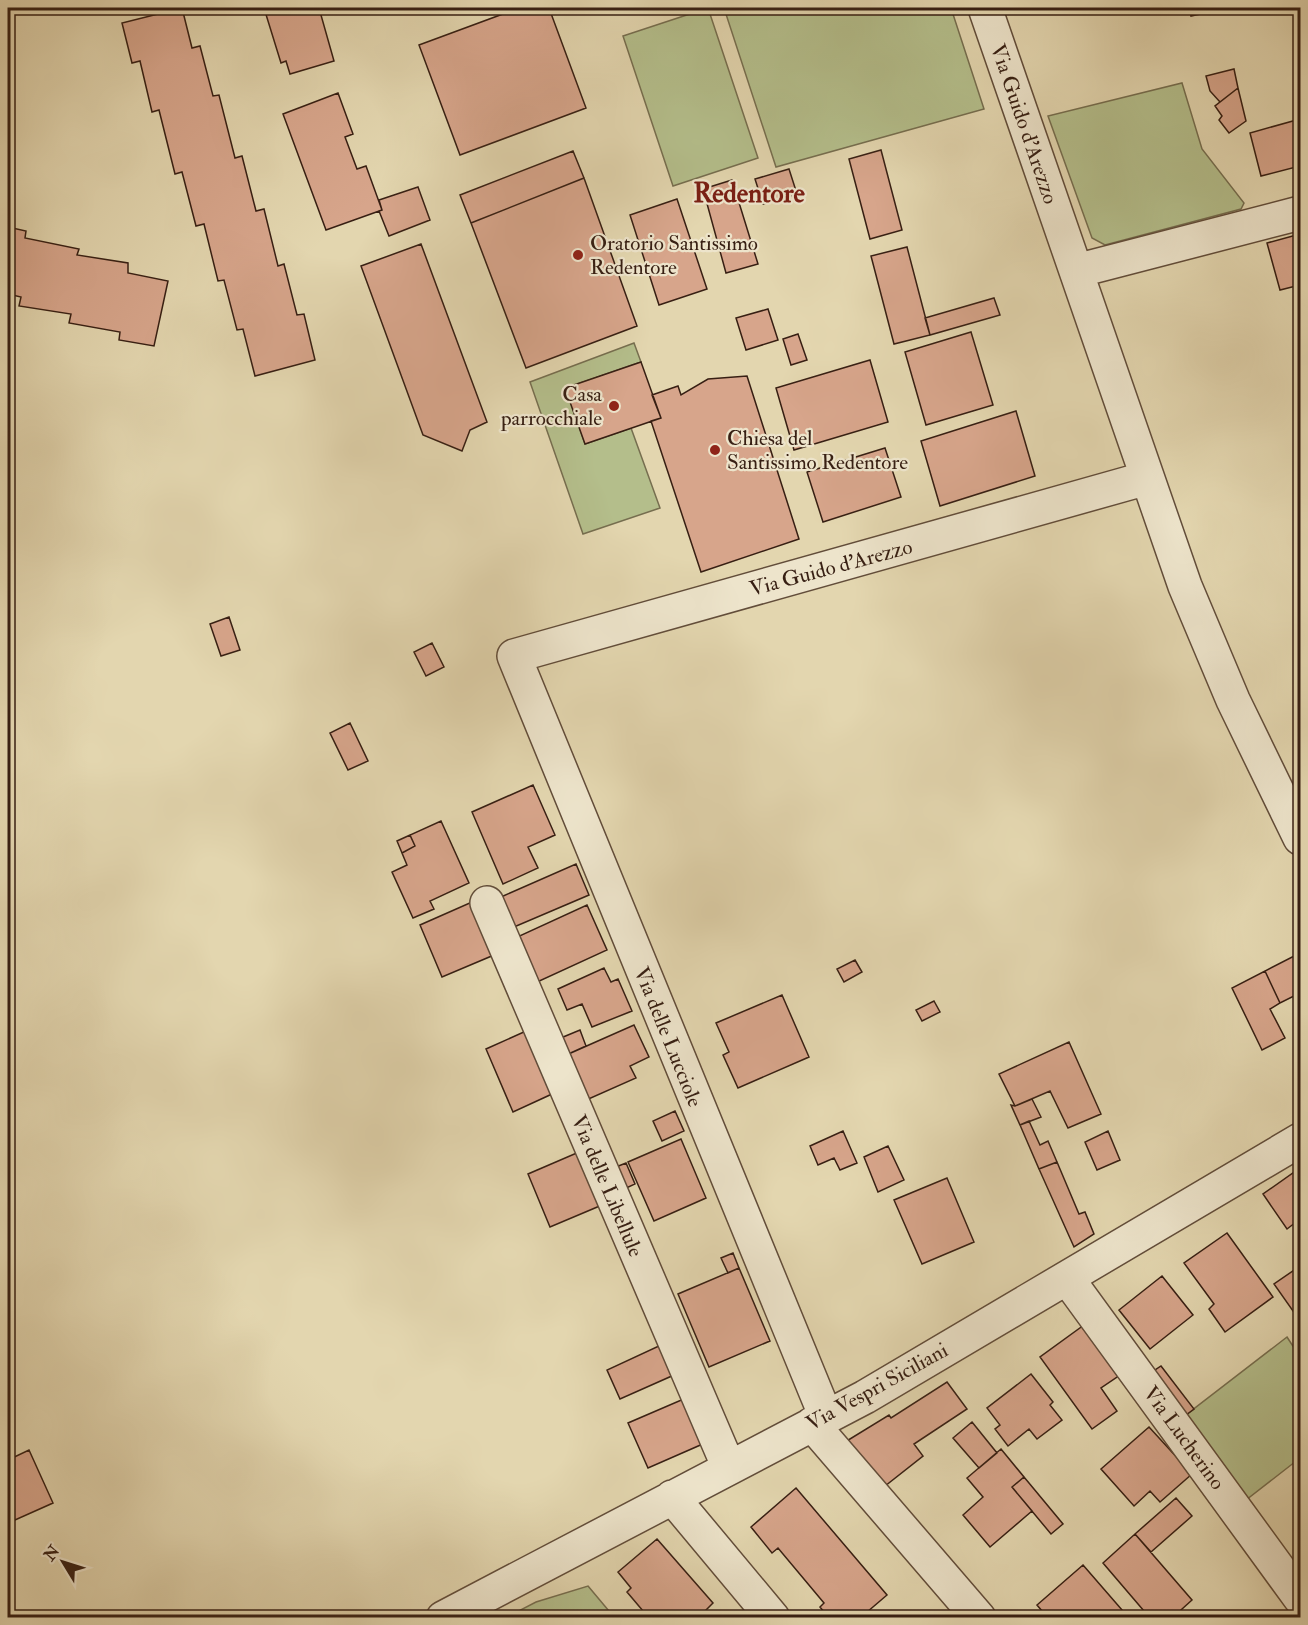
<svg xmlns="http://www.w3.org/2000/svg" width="1308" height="1625" font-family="'IM FELL Double Pica',serif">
  <rect width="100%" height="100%" fill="#e3d6af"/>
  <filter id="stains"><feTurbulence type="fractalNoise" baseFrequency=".00333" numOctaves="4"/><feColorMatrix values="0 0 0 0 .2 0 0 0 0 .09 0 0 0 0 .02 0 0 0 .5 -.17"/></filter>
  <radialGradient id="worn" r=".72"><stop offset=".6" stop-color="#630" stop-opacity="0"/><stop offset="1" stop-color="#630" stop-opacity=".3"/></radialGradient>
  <path fill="#b4be8b" stroke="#766e4f" stroke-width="1.5" d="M708,8L758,158L673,186L623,36Z
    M724,8H951L984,109L776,167Z
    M1182,83L1202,149L1244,203L1241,209L1105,245L1092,238L1048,116Z
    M634,343L641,362L566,388L585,444L631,428L660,508L583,534L530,382Z
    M1287,1337L1300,1357V1458L1246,1500L1182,1418Z
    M588,1586L614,1617H507L536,1602Z"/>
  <path fill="#d7a58b" stroke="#371f13" stroke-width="1.5" d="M182,8L192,48L200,46L213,96L219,95L235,158L242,156L256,211L264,209L278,266L284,264L297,315L304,314L315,360L255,376L243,329L237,330L224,280L218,281L204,224L196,226L182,172L175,174L159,110L152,112L140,61L132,63L122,23Z
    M264,8H319L334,61L290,74L286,61L281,63Z
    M519,8H549L586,108L460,155L419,45Z
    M1189,8H1227L1191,16Z
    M1234,69L1238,88L1220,102L1210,91L1206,76Z
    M1238,88L1246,121L1229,133L1219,120L1222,116L1215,106Z
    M338,93L353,134L345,137L357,169L366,166L382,210L326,230L283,114Z
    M1300,119V166L1261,176L1250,133Z
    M881,150L902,230L870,239L849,159Z
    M573,151L584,178L471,223L460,195Z
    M789,169L797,194L763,204L755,179Z
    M584,178L637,326L526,368L471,223Z
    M732,180L758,264L726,273L703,189Z
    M418,187L430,220L389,236L379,211L382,210L379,200Z
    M677,199L707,289L659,305L630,215Z
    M8,227L26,231L25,238L79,249L77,255L128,263V273L168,281L154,346L119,340L120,332L69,323L71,314L19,306L21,297L8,294Z
    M1300,234V285L1280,290L1267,243Z
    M421,244L487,422L470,430L462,451L423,435L361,266Z
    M907,247L930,335L894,344L871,256Z
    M994,298L1000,315L930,335L925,318Z
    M768,309L778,340L746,350L736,318Z
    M971,332L993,405L926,425L905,352Z
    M798,334L807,360L791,365L783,339Z
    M870,360L888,422L794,450L776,388Z
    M641,362L661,418L585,444L565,388Z
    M747,376L799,539L701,572L651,421L661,418L652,395L678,386L681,395L708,379Z
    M1016,411L1035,476L940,506L921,441Z
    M885,448L901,497L823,522L807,472Z
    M229,617L240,650L221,656L210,624Z
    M432,643L444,667L426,676L414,652Z
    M350,723L368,761L348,770L330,733Z
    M533,785L555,835L528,847L538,868L503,884L472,812Z
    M441,821L469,883L430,901L434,909L413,918L392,872L407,865L402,853L415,846L410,835Z
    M410,835L415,846L402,853L397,841Z
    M576,864L589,895L514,927L501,897Z
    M472,902L494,955L442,977L420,925Z
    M587,905L607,950L535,983L515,938Z
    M1300,953V993L1280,1003L1265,971Z
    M855,960L862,972L844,982L837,969Z
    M604,968L611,982L618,979L632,1011L592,1027L582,1004L567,1010L558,989Z
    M1265,971L1280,1003L1270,1009L1285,1038L1262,1050L1232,988Z
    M782,995L809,1057L738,1088L723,1055L729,1052L716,1023Z
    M934,1001L940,1012L922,1021L916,1010Z
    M634,1025L649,1057L630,1066L636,1078L584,1101L564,1056Z
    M580,1030L586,1046L564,1056L556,1040Z
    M526,1031L552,1094L513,1112L486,1049Z
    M1069,1042L1101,1114L1068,1128L1050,1091L1015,1106L999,1074Z
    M1032,1099L1041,1117L1020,1125L1011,1105L1015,1106Z
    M675,1111L684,1131L662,1141L653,1121Z
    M1029,1121L1040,1145L1048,1141L1057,1162L1039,1169L1020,1125Z
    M843,1131L857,1163L840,1170L834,1158L818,1165L810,1146Z
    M1108,1131L1120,1160L1097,1170L1085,1142Z
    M681,1139L706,1198L654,1221L628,1162Z
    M888,1146L904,1180L878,1192L864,1157Z
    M579,1152L602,1205L550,1227L528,1174Z
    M1057,1162L1079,1214L1085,1212L1094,1234L1074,1247L1039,1169Z
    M626,1163L635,1184L620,1191L611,1169Z
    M1300,1168V1219L1287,1229L1263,1194Z
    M947,1178L974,1242L922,1264L894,1200Z
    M1227,1233L1273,1297L1225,1332L1209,1309L1214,1304L1184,1263Z
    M733,1253L739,1268L728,1273L721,1258Z
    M1300,1266V1321L1274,1284Z
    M739,1268L770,1341L709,1367L678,1294Z
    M1162,1276L1193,1315L1150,1349L1119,1310Z
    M1084,1325L1120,1375L1101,1388L1117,1411L1092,1429L1040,1357Z
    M661,1345L674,1375L620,1399L607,1370Z
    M1161,1366L1194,1409L1182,1418L1149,1374Z
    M1031,1374L1053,1402L1050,1405L1062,1420L1037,1439L1029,1429L1008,1446L995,1429L1000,1425L987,1408Z
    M947,1382L967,1409L914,1444L923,1456L880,1490L845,1442L889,1415L891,1418Z
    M686,1398L705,1443L648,1468L628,1423Z
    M972,1422L997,1453L979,1468L953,1438Z
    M1149,1427L1192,1474L1160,1502L1150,1491L1134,1506L1101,1469Z
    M1001,1449L1024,1477L1012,1487L1032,1511L990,1547L963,1515L983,1497L967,1478Z
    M29,1450L53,1503L15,1520L12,1513L8,1515V1460Z
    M1024,1477L1063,1524L1051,1534L1012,1487Z
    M796,1488L887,1595L860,1618H829L820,1607L824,1603L778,1548L772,1553L751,1527Z
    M1176,1498L1192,1516L1151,1552L1135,1534Z
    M1135,1534L1192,1600L1172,1618H1150L1103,1563Z
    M657,1539L713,1603L698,1618H649L627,1592L631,1588L618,1572Z
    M1083,1565L1129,1618H1048L1037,1605Z"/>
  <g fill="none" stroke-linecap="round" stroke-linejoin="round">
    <defs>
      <path id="minor" d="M985,8L1185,586L1233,700L1300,838
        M1076,271L1300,213
        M487,903L729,1468
        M1067,1278L1300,1598
        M826,1417L514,656L1147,478
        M812,1424L979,1618
        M672,1497L773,1618
        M443,1618L865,1397L1300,1140"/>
    </defs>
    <use href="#minor" stroke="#624d3a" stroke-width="36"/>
    <use href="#minor" stroke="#ede4cb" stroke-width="33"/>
  </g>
  <g fill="#8f2418" stroke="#ede4cb" stroke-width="2">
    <circle cx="578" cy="255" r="6"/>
    <circle cx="614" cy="406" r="6"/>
    <circle cx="715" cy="450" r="6"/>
  </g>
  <g text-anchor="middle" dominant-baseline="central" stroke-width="4.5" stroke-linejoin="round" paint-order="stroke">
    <g font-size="21" fill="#371f13" stroke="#ede4cb">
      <text transform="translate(1024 124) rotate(71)">Via Guido d'Arezzo</text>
      <text transform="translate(831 568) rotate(-15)">Via Guido d'Arezzo</text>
      <text transform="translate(668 1037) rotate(68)">Via delle Lucciole</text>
      <text transform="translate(607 1186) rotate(67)">Via delle Libellule</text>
      <text transform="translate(877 1387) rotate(-29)">Via Vespri Siciliani</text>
      <text transform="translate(1184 1438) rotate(54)">Via Lucherino</text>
    </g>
    <g font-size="21" fill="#371f13" stroke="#ede4cb" text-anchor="start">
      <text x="590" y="243">Oratorio Santissimo<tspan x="590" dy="24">Redentore</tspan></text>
      <text x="602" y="394" text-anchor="end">Casa<tspan x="602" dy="24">parrocchiale</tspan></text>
      <text x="727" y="438">Chiesa del<tspan x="727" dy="24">Santissimo Redentore</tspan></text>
    </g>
    <g font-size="27" font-weight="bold" fill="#7a1f14" stroke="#ede4cb">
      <text x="749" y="193">Redentore</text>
    </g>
  </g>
  <rect width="1308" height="1625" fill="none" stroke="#e3d6af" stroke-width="30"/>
  <rect x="9" y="9" width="1290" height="1607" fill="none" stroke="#371f13" stroke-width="3"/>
  <rect x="15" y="15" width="1278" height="1595" fill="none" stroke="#371f13" stroke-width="1.5"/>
  <g transform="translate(63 1562) rotate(308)" stroke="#ede4cb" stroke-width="4.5" paint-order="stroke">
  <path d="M0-4.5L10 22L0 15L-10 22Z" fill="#371f13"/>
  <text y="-9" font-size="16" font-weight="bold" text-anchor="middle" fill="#371f13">N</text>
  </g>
  <rect width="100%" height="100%" filter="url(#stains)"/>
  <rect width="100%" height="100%" fill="url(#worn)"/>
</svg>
